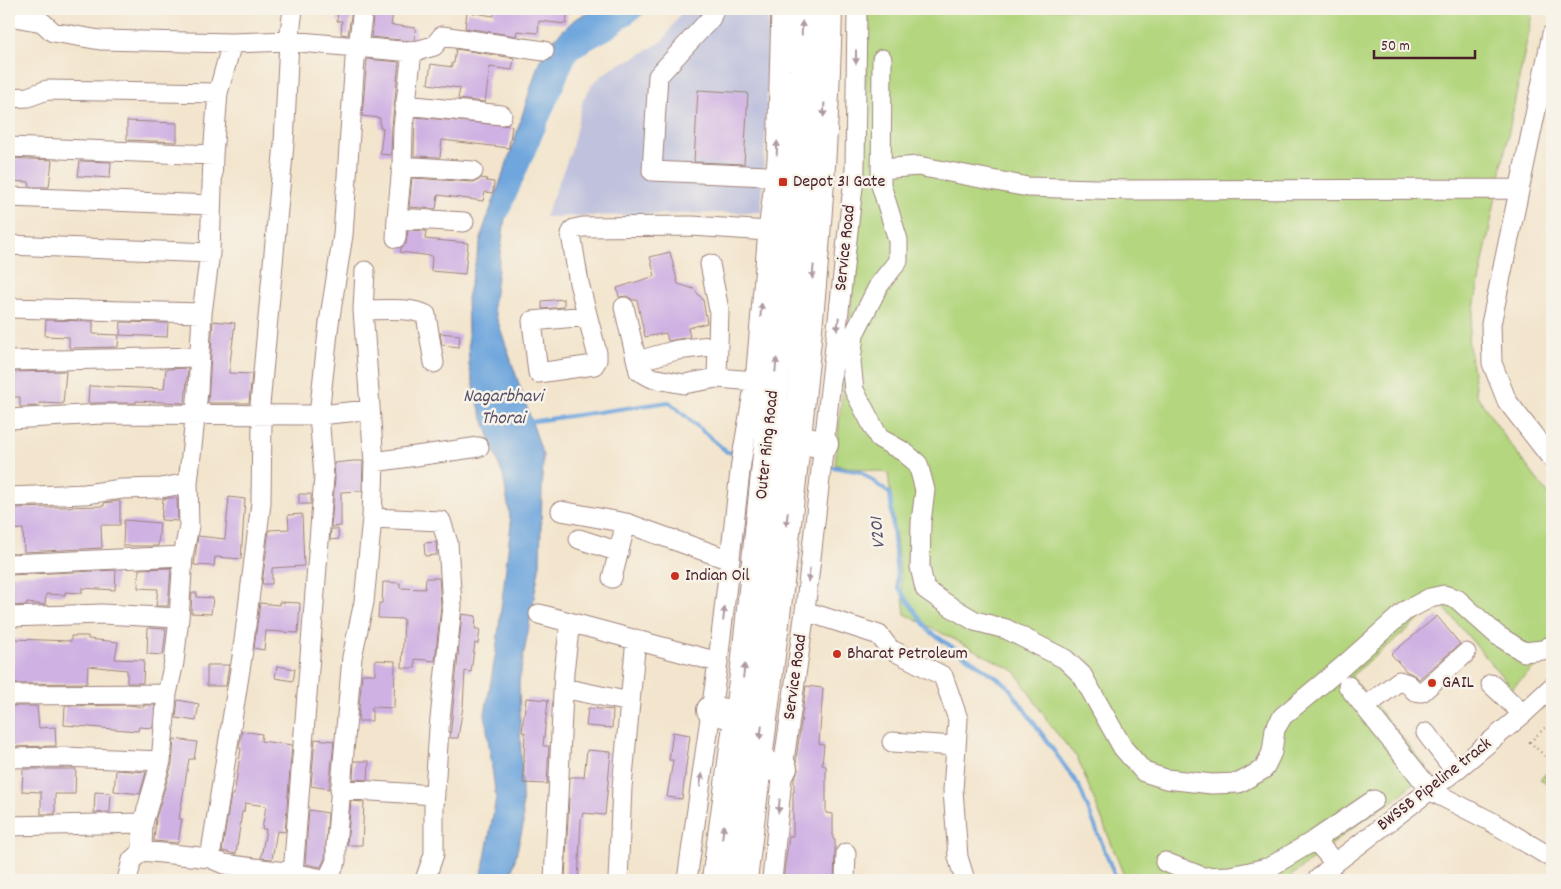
<svg xmlns="http://www.w3.org/2000/svg" width="1561" height="889" font-family="Dekko,sans-serif">
  <rect width="100%" height="100%" fill="#f7f3e8"/>
  <filter id="ink" filterUnits="userSpaceOnUse"><feTurbulence type="fractalNoise" baseFrequency=".02" numOctaves="2"/><feDisplacementMap in="SourceGraphic" scale="10" xChannelSelector="R" yChannelSelector="G"/><feConvolveMatrix kernelMatrix="1 2 1 2 8 2 1 2 1" color-interpolation-filters="sRGB"/></filter>
  <filter id="wash" filterUnits="userSpaceOnUse"><feTurbulence type="fractalNoise" baseFrequency=".0096" numOctaves="4" result="noise"/><feDisplacementMap in="SourceGraphic" scale="20" xChannelSelector="R" yChannelSelector="G"/><feGaussianBlur stdDeviation="1.12" result="paint"/><feColorMatrix in="noise" values="0 0 0 0 0 0 0 0 0 0 0 0 0 0 0 0 0 1.4 0 .05"/><feComposite in="paint" operator="in"/></filter>
  <g filter="url(#wash)">
    <rect width="100%" height="100%" fill="#f3e5cd"/>
    <path fill="#c0c2dd" d="M683,9H768L767,107L761,212L545,217L571,151L583,100L593,83L613,67L636,57L663,41Z"/>
    <path fill="#b3d67e" stroke="#7e7a54" d="M867,9H1533L1468,338L1476,394L1507,440L1552,499V651L1512,688L1440,603L1351,676L1428,769L1395,800L1364,819L1286,880H1140L1124,876L1078,759L1050,725L1015,671L905,614L888,473L835,465L864,172Z
      M1552,768V786L1540,779Z"/>
    <path fill="#6ea6dd" stroke="#5c6284" d="M597,9H647L611,36L575,57L505,218L493,307L543,455L540,564L519,681L523,826L510,880H481L496,798L485,714L496,652L511,524L504,479L480,410L469,366L467,298L483,230L509,157L539,62L556,37L575,19Z"/>
    <g fill="none" stroke-linecap="round" stroke-linejoin="round">
      <path stroke="#6ea6dd" stroke-width="4" d="M506,216L575,56L613,35L647,9
        M528,422L669,402L727,452L738,453
        M827,466L861,472L890,494L898,587L929,631L1007,685L1079,786L1114,874L1122,880"/>
    </g>
    <g id="blocks">
      <path fill="#cfb1e3" d="M338,9H352L348,35L341,34L342,21H337Z
        M374,9H394L391,25L416,28L415,40L411,41L371,37Z
        M494,9H568L566,24L539,21L538,33L517,31L516,36L465,28L467,12L494,16Z
        M456,49L514,58L512,70L490,67L485,102L458,99L460,88L428,84L431,64L452,67V63H454Z
        M367,59L399,62L392,126L391,155L380,154L383,128H380V118L362,116Z
        M698,90L748,93L744,164L694,162Z
        M415,117L512,126L509,148L442,140L440,157L414,156Z
        M127,121L177,123V142L127,140Z
        M9,158L52,160L49,187H30L29,182L9,181Z
        M80,161L111,162L110,178L78,176Z
        M412,178L472,182L477,181L481,178L487,179L486,181L494,182L493,193L485,192L483,201L438,195L436,209L409,207Z
        M408,230L426,231L425,239L468,243L465,274L431,271L432,256L400,252L401,248L406,244Z
        M670,252L678,284L694,289L703,300L707,323L688,328L690,337L668,341L666,333L645,337L637,300H633L627,296L619,297L617,288L655,276L650,257Z
        M564,299V307L542,309V301Z
        M46,320L93,321V334L119,335L118,347L69,348V337L45,336Z
        M213,321L235,323L229,371V373L252,374L249,403H208Z
        M121,322L168,323L167,337L120,335Z
        M440,333L460,335L459,347L442,345Z
        M188,368L185,403L136,401V403H88L89,386L164,389L166,369Z
        M66,371L63,404L39,403V406L20,407V397H9V372Z
        M354,461H363L362,491L341,492V526L331,527L335,478L334,463Z
        M299,494H311V504H299Z
        M229,497L245,499L241,559L215,557L214,566L194,565L198,536L225,539Z
        M169,498H177L178,521L161,520L163,499Z
        M120,501V525H101L102,548L24,552L23,529L9,530V508L104,506V503Z
        M302,514L304,566L272,568V584H262L269,530L289,529L288,515Z
        M124,520L160,523L158,546H123Z
        M331,529H338L339,539L330,540Z
        M436,542L437,555L425,556L424,543Z
        M171,568L168,606H156L158,589L138,588L139,569Z
        M116,570L115,590L82,588V593L65,592V595L46,594L45,605L27,603V605L12,606V593H9V575Z
        M426,578H439L441,606L435,661L415,659V668H402L404,619L378,618L379,603H382L383,582L400,583V588L425,589Z
        M192,593H197V597L213,598L211,614L191,613Z
        M279,602L300,603L298,633L266,631L264,650L254,648L260,603L279,605Z
        M462,614L476,616L475,629H480L478,644L475,643L471,672L465,671L463,706L458,738H450Z
        M1437,616L1460,644L1419,679L1412,674L1406,671L1391,654Z
        M148,628L166,629L163,655L147,654Z
        M71,636H88V639L118,642L115,659L144,660L143,683H127V670L88,666L87,683L9,684V664H13V639L71,641Z
        M375,660L395,661L394,708L372,707V721H358L362,674H375Z
        M207,665H229L226,686H207Z
        M277,666L295,669L293,681L275,678Z
        M806,686L823,688L819,744L824,745L822,765L826,766V813L833,814V839L835,840V852L834,880H783L789,836H793V792H794V778L798,770L796,760L797,752Z
        M526,698L548,700L543,746H549L547,784L523,783L525,732H522Z
        M178,700L199,704L196,721L176,718Z
        M129,705L144,707V705H155L153,728L139,727L138,731L64,725L65,706Z
        M9,706H37L39,728L55,727L56,746L9,747Z
        M588,708L613,710L612,728L586,726Z
        M242,731L262,734L261,741L292,745L285,832L277,831L272,859L261,858L266,829H262L266,806L245,803L244,812H242L236,854L222,851L231,795H234L241,749L239,748Z
        M673,732L690,735L682,799L667,797L673,760H669Z
        M174,739L197,742L194,759H189L179,819H182L178,843L154,841L156,818L172,764Z
        M315,739L334,741L329,789L311,786Z
        M587,750L611,752L605,815L583,813L581,820L578,880L565,879L570,777H584Z
        M354,761H369L368,780L353,779Z
        M23,769H76L75,794H55V814H41V792L22,791Z
        M116,770L146,772L140,794L114,791Z
        M95,792L111,793L110,812L94,813Z
        M351,801L364,802L362,845H347Z
        M309,810L328,813L325,858L321,867L305,864Z"/>
    </g>
  </g>
  <g filter="url(#ink)">
    <use href="#blocks" fill-opacity="0" stroke="#9e827c" stroke-width="1"/>
    <g fill="none" stroke-linecap="round" stroke-linejoin="round">
      <defs>
        <path id="minor" d="M714,9L711,18L658,76L652,171L767,176L775,174
          M9,16L42,22L53,32L100,40L232,43L289,41L412,52L434,46L442,36L544,51
          M1552,34L1491,324L1492,363L1507,401L1552,459
          M412,52L403,127L402,166L473,171
          M882,59L881,185L898,240V261L879,285L854,334L851,362L854,390L879,438L904,452L918,464L925,490L921,522L920,567L925,589L948,605L975,621L1006,629L1065,659L1082,675L1123,748L1144,772L1166,779L1212,784L1239,783L1264,769L1272,752L1275,729L1283,716L1342,667L1405,611L1430,598L1444,595L1457,599L1497,635L1524,652L1543,650L1552,645
          M9,98L28,97L47,90L218,93
          M405,105L502,115
          M9,147L213,155
          M402,166L397,218L464,222
          M881,169L918,166L1028,187L1129,190L1519,189
          M9,197L211,205
          M396,238L397,218
          M9,245L210,253
          M710,264L719,310L717,378
          M365,271L363,310C381,310 411,307 426,315L434,363
          M624,307L639,371L652,378L684,384L717,378L755,381
          M9,308L202,313
          M587,316L532,321L538,373L594,365L597,360V353L579,283L571,234L574,229L583,227L692,226L768,231
          M9,361L199,357
          M637,361L677,350L718,345
          M9,419L102,414L319,415L369,410
          M374,462L479,447
          M9,497L85,494L122,489L161,488L188,483
          M561,511L626,523L730,560
          M372,518L441,521L448,543L452,606L439,728L434,807V854L425,880
          M579,539L619,552
          M9,564L183,556
          M612,578L626,523
          M805,611L879,635L890,649L943,676L958,719L953,790L958,857L965,880
          M539,614L718,662
          M9,617L102,614L179,618
          M1491,684L1523,714
          M1348,686L1431,791L1490,821L1552,858
          M563,688L630,702
          M9,695L167,694
          M1365,707L1399,681L1408,684L1415,691L1422,692L1466,653
          M1426,733L1455,771
          M892,742L956,746
          M9,758L64,757L161,761
          M340,789L435,795
          M9,826L143,823
          M1315,840L1374,800
          M142,851L210,858L224,864L293,873L327,880L336,861V846L352,657L364,602L372,518L374,462L363,310
          M210,858L242,657L261,503L262,421L259,416L284,144L289,41L293,9
          M1165,862L1203,877L1229,876L1250,872L1270,867L1315,840L1335,863
          M127,880L132,860L142,851L143,823L161,761L167,694L174,662L179,618L183,556L189,526L188,483L198,391L202,313L210,253L213,155L218,93L232,43
          M290,880L293,873L324,477L319,415L329,323L343,235L355,59L358,47L363,9
          M554,880L564,672L570,622
          M618,880L622,787L636,639
          M687,880L718,662L741,463L755,381L768,231L777,160L781,9
          M772,880L783,768L805,611L855,169L857,9
          M845,880L846,853
          M1317,880L1335,863L1455,771L1523,714L1552,687"/>
        <path id="highway" d="M797,439L824,444
          M711,710L738,716
          M757,765L783,768
          M716,880L745,667L792,214L801,70L803,9
          M743,880C778,591 821,301 828,9"/>
      </defs>
      <use href="#minor" stroke="#9e827c" stroke-width="21"/>
      <use href="#highway" stroke="#9e827c" stroke-width="30"/>
      <path stroke="#9e827c" stroke-width="2.5" stroke-dasharray="1 4" stroke-linecap="butt" d="M1552,763L1530,742L1552,721"/>
      <use href="#minor" stroke="#fff" stroke-width="19"/>
      <use href="#highway" stroke="#fff" stroke-width="28"/>
    </g>
    <defs><path id="oneway-solid" d="M-6-.8H1V-3.2L6.5 0L1 3.2V.8H-6Z" transform="scale(1.25)"/></defs>
    <g fill="#ae9aa0">
      <use href="#oneway-solid" transform="translate(802 28) rotate(-88)"/>
      <use href="#oneway-solid" transform="translate(856 57) rotate(90)"/>
      <use href="#oneway-solid" transform="translate(824 110) rotate(93)"/>
      <use href="#oneway-solid" transform="translate(777 148) rotate(-88)"/>
      <use href="#oneway-solid" transform="translate(813 272) rotate(95)"/>
      <use href="#oneway-solid" transform="translate(761 310) rotate(-85)"/>
      <use href="#oneway-solid" transform="translate(838 324) rotate(96)"/>
      <use href="#oneway-solid" transform="translate(776 365) rotate(-84)"/>
      <use href="#oneway-solid" transform="translate(787 519) rotate(97)"/>
      <use href="#oneway-solid" transform="translate(809 575) rotate(96)"/>
      <use href="#oneway-solid" transform="translate(724 614) rotate(-83)"/>
      <use href="#oneway-solid" transform="translate(744 671) rotate(-83)"/>
      <use href="#oneway-solid" transform="translate(761 732) rotate(97)"/>
      <use href="#oneway-solid" transform="translate(701 780) rotate(-82)"/>
      <use href="#oneway-solid" transform="translate(779 806) rotate(96)"/>
      <use href="#oneway-solid" transform="translate(723 832) rotate(-83)"/>
    </g>
  </g>
  <g fill="#c8321e" stroke="#f7f3e8" stroke-width="2">
    <rect x="778" y="177" width="10" height="10" rx="2.5"/>
    <circle cx="675" cy="576" r="5"/>
    <circle cx="837" cy="654" r="5"/>
    <circle cx="1432" cy="683" r="5"/>
  </g>
  <g text-anchor="middle" dominant-baseline="central" stroke-width="5" stroke-linejoin="round" paint-order="stroke">
    <g font-size="18" fill="#4a1f2b" stroke="#f7f3e8" text-anchor="start">
      <text x="793" y="182">Depot 31 Gate</text>
      <text x="685" y="576">Indian Oil</text>
      <text x="847" y="654">Bharat Petroleum</text>
      <text x="1442" y="683">GAIL</text>
    </g>
    <g font-size="18" fill="#4a1f2b" stroke="#f7f3e8">
      <text transform="translate(846 248) rotate(-84)">Service Road</text>
      <text transform="translate(768 445) rotate(-84)">Outer Ring Road</text>
      <text transform="translate(796 677) rotate(-82)">Service Road</text>
      <text transform="translate(1435 785) rotate(-38)">BWSSB Pipeline track</text>
    </g>
    <g font-size="19" font-style="italic" fill="#574e69" stroke="#f7f3e8">
      <text x="503" y="397">Nagarbhavi<tspan x="503" dy="22">Thorai</tspan></text>
      <text transform="translate(879 533) rotate(-95)">V201</text>
    </g>
  </g>
  <rect width="1561" height="889" fill="none" stroke="#f7f3e8" stroke-width="30"/>
  <path d="M1374 50v8h101v-8" fill="none" stroke="#4a1f2b" stroke-width="2.5"/>
  <text x="1381" y="50" font-size="15" fill="#4a1f2b" stroke="#f7f3e8" stroke-width="4" paint-order="stroke">50 m</text>
</svg>
